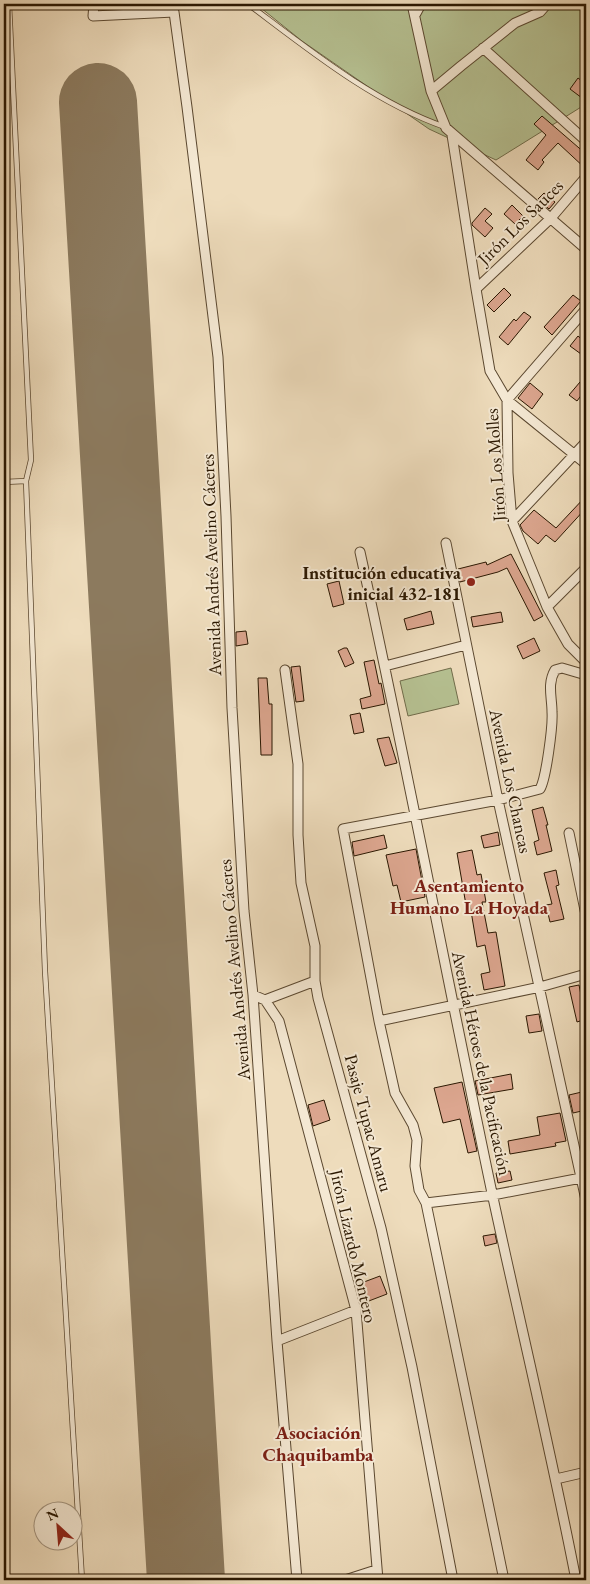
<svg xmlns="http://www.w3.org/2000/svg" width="590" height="1584" font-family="'EB Garamond',serif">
  <rect width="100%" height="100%" fill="#eedcbc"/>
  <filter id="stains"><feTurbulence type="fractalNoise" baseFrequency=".004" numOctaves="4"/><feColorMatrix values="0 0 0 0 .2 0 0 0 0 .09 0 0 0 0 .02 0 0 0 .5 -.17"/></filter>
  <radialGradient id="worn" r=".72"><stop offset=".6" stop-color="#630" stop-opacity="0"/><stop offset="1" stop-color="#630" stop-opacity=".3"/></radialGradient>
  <path fill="#b6c192" stroke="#706c4a" d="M256,4H586V104L496,160L429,129L302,41Z
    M451,668L459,704L408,716L400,681Z"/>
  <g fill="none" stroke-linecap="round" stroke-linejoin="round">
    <path stroke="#8c7a5e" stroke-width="78" d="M98,102L186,1580"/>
  </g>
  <path fill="#dca68f" stroke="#2a1701" d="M578,78L586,84V93L582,98L570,89Z
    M542,116L586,154V169L558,143L542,160L544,162L538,170L526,160L546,135L534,124Z
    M544,193L555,202L549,209L538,199Z
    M512,205L523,216L515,224L504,214Z
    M485,208L492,214L485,221L493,228L485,237L472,225V223Z
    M504,288L511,295L494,312L487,305Z
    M573,295L581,301L552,335L544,327Z
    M524,312L531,317L508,345L499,337L514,319L516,321Z
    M578,336L586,343V347L581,354L570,346Z
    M580,382L586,387V389L577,401L569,395Z
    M530,383L543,394L532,409L518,398Z
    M586,496V508L555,542L546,535L538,544L523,531L520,525L534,510L556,528Z
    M511,554L543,616L534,621L507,568L498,572L460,582L458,569L486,562L487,565Z
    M339,581L344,604L333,607L327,584Z
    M431,611L434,624L407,630L404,619Z
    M501,612L503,622L473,627L471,617Z
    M246,631L248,644L236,646V632Z
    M534,638L540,651L523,659L517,646Z
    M344,648H347L354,663L345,667L338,651Z
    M374,660L379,684L381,683L385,704L362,709L360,699L371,696L364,662Z
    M300,666L304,701L296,702L291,667Z
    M258,678H267L269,704H272V755H261Z
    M360,713L364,732L354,734L350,715Z
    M389,737L397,763L385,766L377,739Z
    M543,807L548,825H546L552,851L537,855L534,842L539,840L532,810Z
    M498,832L500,845L484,848L481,836Z
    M384,835L387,848L354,856L352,842Z
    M416,849L425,897L401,902L397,885L393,886L386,855Z
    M472,850L477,875L481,874L486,902H482L488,933L496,932L505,986L484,990L481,974L490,972L485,945L477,947L470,905H466L457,853Z
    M556,870L559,885L556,886L564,919L550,922L546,905L552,904L544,873Z
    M579,985L586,1019L577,1022L569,987Z
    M539,1014L542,1031L529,1033L526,1016Z
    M511,1074L513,1089L478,1095L475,1081Z
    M462,1082L477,1151L468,1153L460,1119L443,1123L434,1088Z
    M586,1091V1110L573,1113L569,1095Z
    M324,1100L330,1120L313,1126L308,1105Z
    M560,1113L566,1141L555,1143L556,1146L510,1154L508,1141L540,1135L537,1117Z
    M510,1171L512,1180L498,1183L496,1173Z
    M495,1234L497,1243L485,1246L483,1236Z
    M380,1276L387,1294L361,1304L356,1285Z"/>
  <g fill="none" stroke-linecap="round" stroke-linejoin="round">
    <defs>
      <path id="service" d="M9,4L31,460L26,481L45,971L82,1580
        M248,4C308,49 373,102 445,127
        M4,482L26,481"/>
      <path id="minor" d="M94,4L93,16L174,12L187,107L218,357L226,516L232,708L244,911L253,995L277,1341L297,1580
        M412,4L431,91L446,128L586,249
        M415,15L421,4
        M483,48L586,141
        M431,91L461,66L515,23L540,12L547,4
        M452,135L476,289L490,371L507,400L508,473L512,521L547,607L568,644L586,662
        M476,289L551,218L586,177
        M586,309L507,400L586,464
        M512,521L586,442
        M446,543L498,800L586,1200
        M360,552C407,765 447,980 492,1193C520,1323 551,1451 576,1580
        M547,607L586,568
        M385,666L466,645
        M285,670L298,764V835L301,883L315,946V981L318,998L381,1228L412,1367L453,1580
        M569,833L586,915
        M253,995L265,1000L279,1021L356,1310L378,1580
        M265,1000L315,981
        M379,1021L540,987L586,974
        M426,1203L419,1190L415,1166L417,1140L413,1125L395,1093L379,1021L343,829L498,800L540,789C546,779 553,726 552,712C552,697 547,684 555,670L562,668L586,675
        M277,1341L356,1310
        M556,1479L586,1472
        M345,1580L376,1570
        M504,1580L426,1203L493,1195L581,1178"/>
    </defs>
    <use href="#service" stroke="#5b4830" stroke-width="6"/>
    <use href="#minor" stroke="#5b4830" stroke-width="11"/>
    <use href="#service" stroke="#f4e8d3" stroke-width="4.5"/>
    <use href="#minor" stroke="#f4e8d3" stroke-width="9"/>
  </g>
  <circle fill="#8f2418" stroke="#f4e8d3" stroke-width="2" cx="471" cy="582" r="5"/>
  <g text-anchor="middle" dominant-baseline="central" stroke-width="4" stroke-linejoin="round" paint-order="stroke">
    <g font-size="18" fill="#2a1701" stroke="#f4e8d3">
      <text transform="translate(520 222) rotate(-45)">Jirón Los Sauces</text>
      <text transform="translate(495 465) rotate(-94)">Jirón Los Molles</text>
      <text transform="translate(211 565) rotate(-92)">Avenida Andrés Avelino Cáceres</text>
      <text transform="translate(511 781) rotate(78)">Avenida Los Chancas</text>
      <text transform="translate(234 970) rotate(-95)">Avenida Andrés Avelino Cáceres</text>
      <text transform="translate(482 1063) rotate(78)">Avenida Héroes de la Pacificación</text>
      <text transform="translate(369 1123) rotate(75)">Pasaje Tupac Amaru</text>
      <text transform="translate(354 1246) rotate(77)">Jirón Lizardo Montero</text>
    </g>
    <g font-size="18" font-weight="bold" fill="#2a1701" stroke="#f4e8d3" text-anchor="end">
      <text x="461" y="572">Institución educativa<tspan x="461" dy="21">inicial 432-181</tspan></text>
    </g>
    <g font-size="19" font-weight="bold" fill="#7a1f14" stroke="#f4e8d3">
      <text x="469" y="885">Asentamiento<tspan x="469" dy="22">Humano La Hoyada</tspan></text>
      <text x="318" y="1432">Asociación<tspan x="318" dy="22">Chaquibamba</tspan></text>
    </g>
  </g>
  <rect width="590" height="1584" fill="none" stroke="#eedcbc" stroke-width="20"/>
  <rect x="5" y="5" width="580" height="1574" fill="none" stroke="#2a1701" stroke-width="2.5"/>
  <rect x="10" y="10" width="570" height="1564" fill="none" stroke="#2a1701"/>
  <g transform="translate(58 1526) rotate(334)"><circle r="24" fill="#f4e8d3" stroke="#a3947f"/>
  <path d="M0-4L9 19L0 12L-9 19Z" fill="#8f2418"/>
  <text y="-8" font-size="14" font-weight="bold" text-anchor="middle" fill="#2a1701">N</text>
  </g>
  <rect width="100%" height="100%" filter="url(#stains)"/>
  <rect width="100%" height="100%" fill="url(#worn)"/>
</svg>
